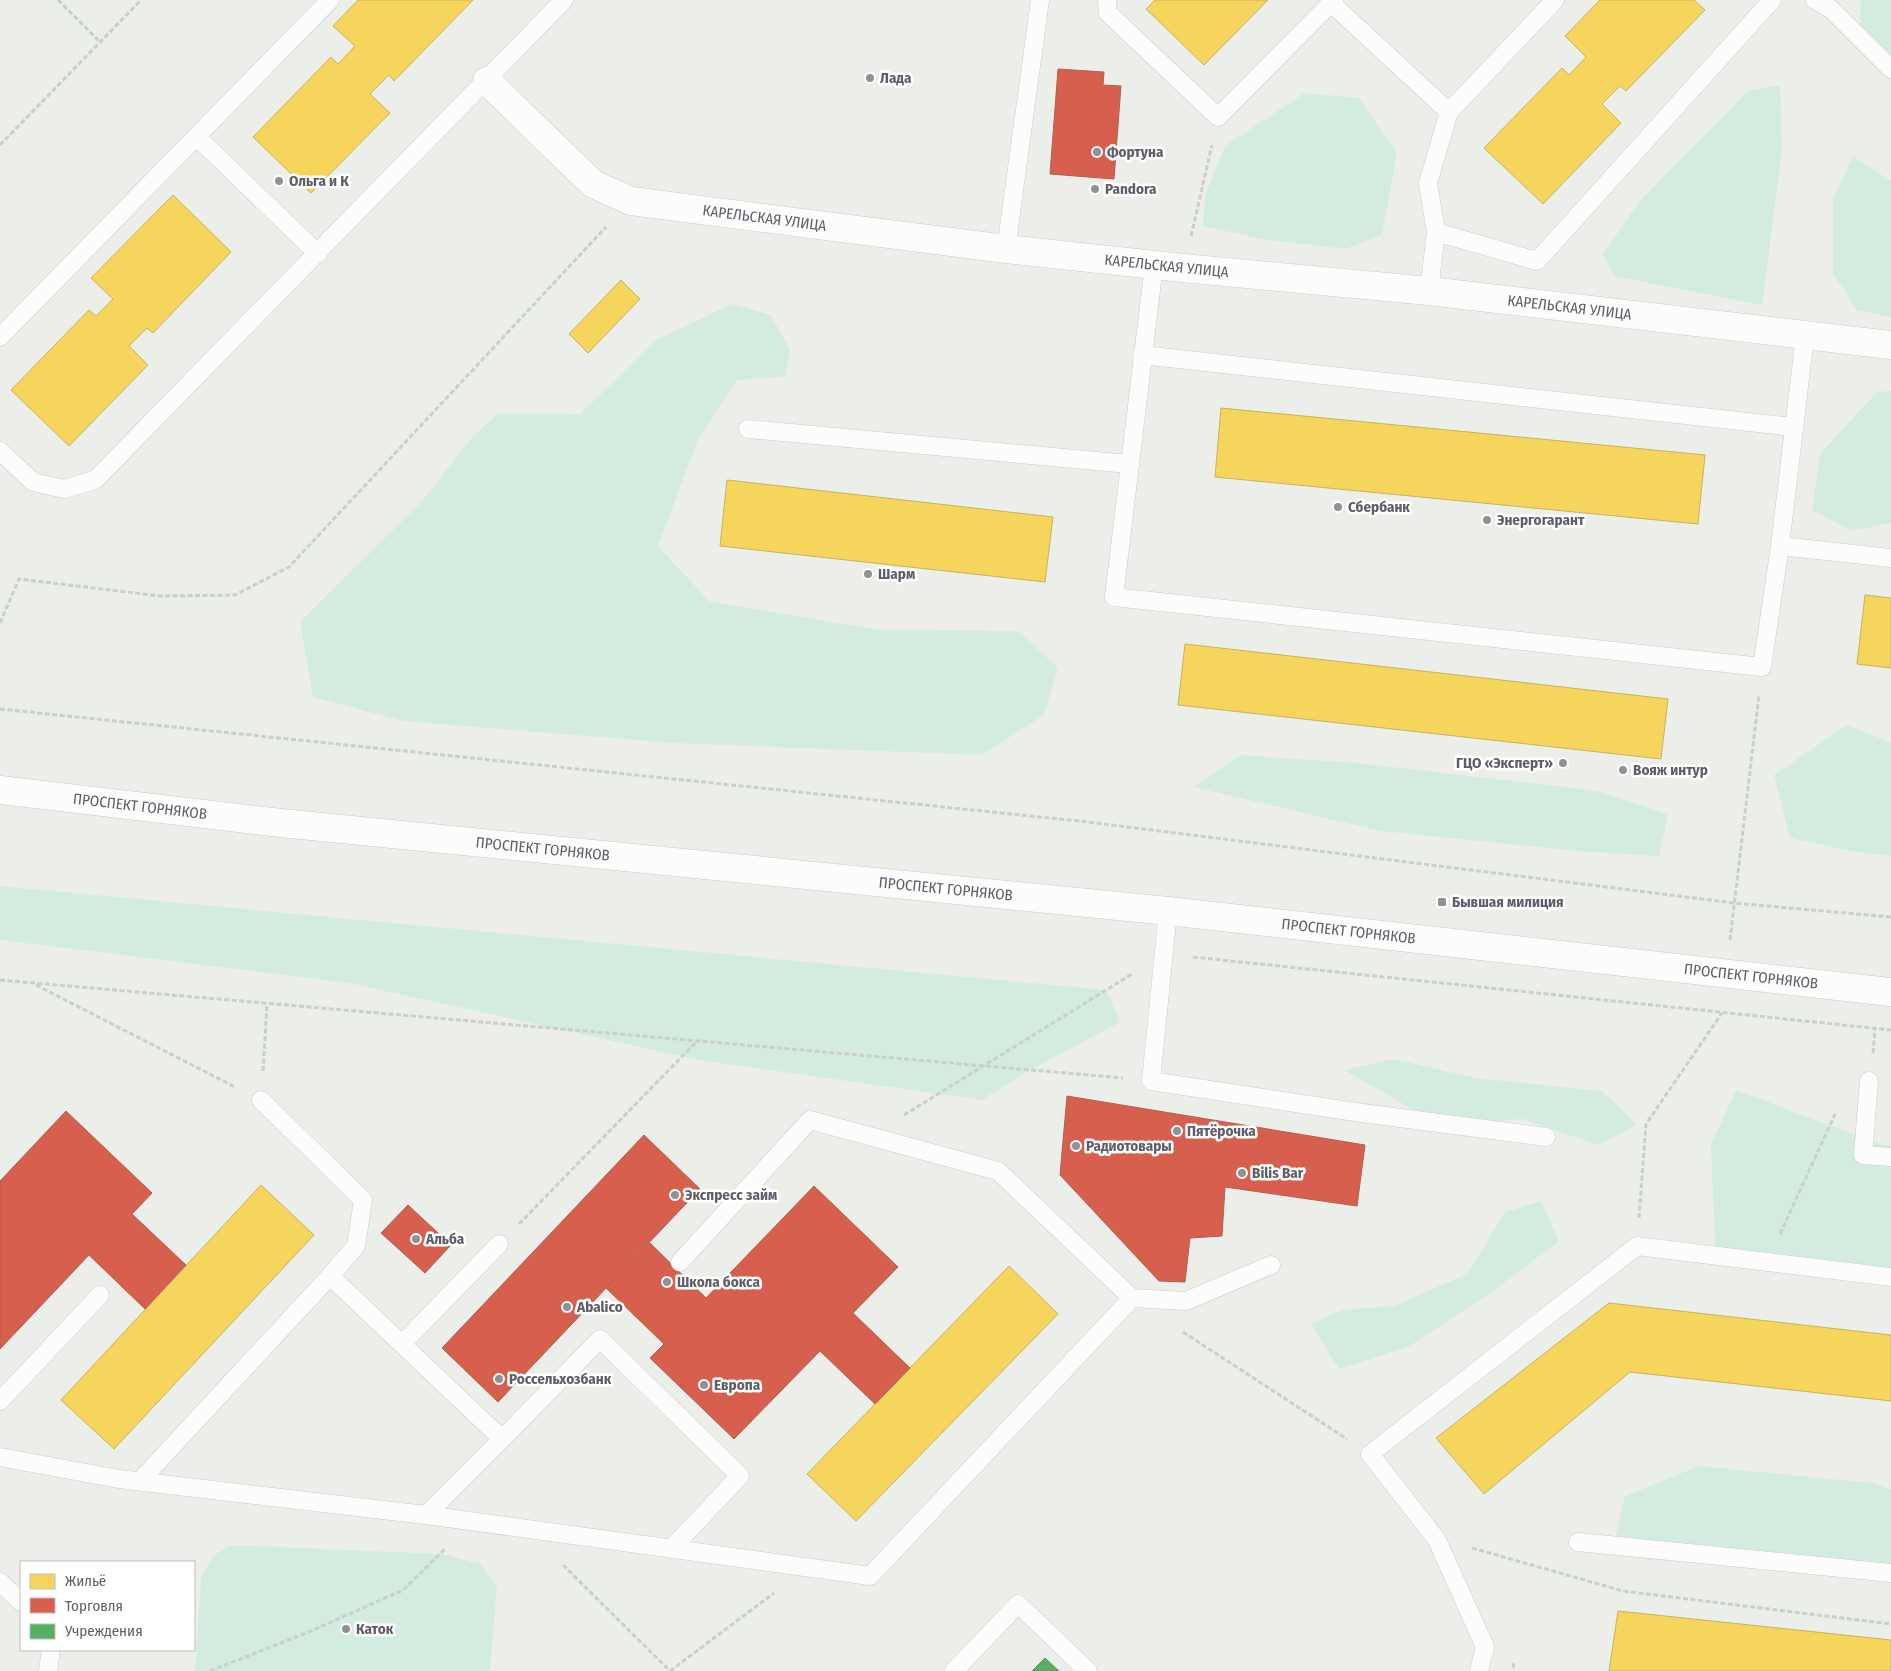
<svg xmlns="http://www.w3.org/2000/svg" width="1891" height="1671" font-family="'Fira Sans Condensed',sans-serif">
  <rect width="100%" height="100%" fill="#eceee9"/>
  <path fill="#d4ece0" d="M1861,0H1891V55L1860,24Z
    M1780,85L1782,150L1762,305L1614,276L1603,254L1640,201L1748,91Z
    M1305,93L1359,98L1397,153L1382,235L1345,249L1262,239L1203,226L1206,193L1225,146Z
    M1853,156L1891,181V317L1857,310L1833,273V199Z
    M731,304L771,315L790,350L785,377L737,380L698,440L658,546L709,601L873,629L1019,631L1058,668L1044,715L982,755L673,743L403,721L313,697L300,622L422,501L473,436L499,413L580,414L657,340Z
    M1891,391V523L1851,531L1812,510L1820,454L1877,392Z
    M1847,725L1891,742V856L1856,852L1790,838L1774,775Z
    M1241,755L1357,763L1599,791L1668,814L1659,856L1577,851L1381,831L1193,787Z
    M0,886L1106,990L1120,1022L1027,1072L982,1100L699,1060L349,983L0,940Z
    M1394,1059L1475,1078L1602,1091L1637,1125L1598,1145L1523,1119L1466,1123L1414,1110L1344,1070Z
    M1736,1090L1882,1145H1891V1277L1776,1272L1715,1245L1711,1145Z
    M1541,1201L1559,1241L1486,1296L1408,1347L1339,1369L1311,1324L1342,1310L1394,1306L1467,1274L1505,1212Z
    M1699,1466L1872,1483L1891,1489V1573L1764,1563L1649,1560L1614,1544L1625,1496Z
    M229,1546H253L442,1554L480,1564L497,1586L490,1671H195L201,1579L213,1556Z"/>
  <path fill="#f6d55c" stroke="#c9b160" d="M358,0H473L394,81L389,75L370,94L390,113L311,193L253,137L331,57L338,64L355,46L333,26Z
    M1155,0H1268L1204,65L1146,9Z
    M1600,0H1694L1705,10L1626,91L1620,86L1602,104L1621,123L1543,204L1484,148L1562,68L1569,75L1586,57L1565,36Z
    M173,195L231,252L153,333L147,328L129,346L148,365L69,446L11,390L89,310L96,316L113,299L91,278Z
    M621,280L640,299L588,353L569,334Z
    M1221,408L1705,455L1698,524L1215,477Z
    M727,480L1053,517L1045,582L720,546Z
    M1865,595L1891,598V668L1857,664Z
    M1185,644L1668,699L1661,759L1178,705Z
    M261,1185L314,1235L114,1449L61,1400Z
    M1009,1266L1058,1314L856,1521L807,1474Z
    M1609,1303L1891,1335V1401L1630,1372L1484,1494L1436,1438Z
    M1618,1611L1891,1640V1671H1609Z"/>
  <path fill="#d6604d" stroke="#b25f55" d="M1058,69L1104,72L1103,85L1121,86L1114,179L1050,174Z
    M1067,1096L1365,1145L1357,1206L1225,1187L1222,1236L1190,1238L1185,1282L1159,1281L1060,1175Z
    M66,1111L152,1193L132,1214L186,1265L145,1309L89,1255L0,1349V1181Z
    M644,1135L700,1189L498,1402L442,1348Z
    M814,1186L898,1267L853,1313L910,1368L875,1404L820,1351L734,1439L650,1358L664,1344L606,1288L650,1243L706,1298Z
    M408,1205L451,1245L425,1273L381,1233Z"/>
  <path fill="#5aae61" stroke="#5c9663" d="M1045,1658L1059,1671H1032Z"/>
  <g fill="none" stroke-linecap="round" stroke-linejoin="round">
    <defs>
      <path id="service" d="M1107,0L1108,13L1218,117L1334,0
        M1815,0L1831,9L1891,69
        M1331,3L1449,112L1428,183L1436,232L1429,291
        M1449,112L1555,0
        M197,137L318,254
        M1436,232L1537,261L1772,0
        M1006,249L1040,0
        M1154,265L1114,597L1762,667L1780,546L1805,336
        M0,337L330,0
        M1142,355L1793,427
        M748,429L1129,464
        M0,451L33,482L64,489L95,480L564,0
        M1780,546L1891,558
        M1168,911L1151,1081L1362,1113L1546,1137
        M1869,1081L1863,1155L1891,1157
        M261,1100L363,1200L356,1246L330,1276
        M680,1262L810,1120L998,1171L1132,1298
        M402,1344L499,1244
        M0,1401L100,1295
        M502,1439L600,1339L740,1476L671,1549
        M0,1457L119,1479L426,1515L870,1576L1132,1298L1186,1301L1271,1265
        M140,1481L330,1276L502,1439L426,1515
        M1578,1542L1891,1573
        M0,1582L21,1602
        M48,1671L51,1650
        M954,1671L1018,1604L1088,1671
        M1479,1671L1485,1647L1437,1540L1370,1454L1637,1246L1891,1277"/>
      <g id="minor">
        <path id="s1" d="M487,81L593,184L631,201L1006,249L1183,268L1429,291L1891,345"/>
      </g>
      <g id="secondary">
        <path id="s2" d="M0,790L281,823L1168,911L1891,992"/>
      </g>
    </defs>
    <use href="#service" stroke="#ccc" stroke-width="19"/>
    <use href="#minor" stroke="#ccc" stroke-width="29"/>
    <use href="#secondary" stroke="#c9cacb" stroke-width="29"/>
    <path stroke="#c9cecf" stroke-width="3" stroke-dasharray="5 2.5" stroke-linecap="butt" d="M58,0L100,42
      M0,145L141,0
      M1191,236L1212,145
      M0,623L19,579L160,596L235,595L289,567L606,227
      M0,709L1088,822L1734,903L1891,917
      M1730,940L1759,695
      M1193,957L1891,1030
      M0,980L1123,1078
      M36,985L235,1087
      M1873,1053L1875,1029
      M263,1071L267,1004
      M904,1115L1132,974
      M1639,1218L1646,1124L1722,1013
      M519,1224L697,1041
      M1780,1234L1836,1112
      M1183,1332L1347,1439
      M1472,1548L1623,1591L1891,1624
      M563,1565L670,1671
      M1513,1663L1514,1671
      M210,1671L311,1631L403,1590L446,1548
      M670,1671L774,1593"/>
    <use href="#service" stroke="#fcfcfc" stroke-width="18"/>
    <use href="#minor" stroke="#fcfcfc" stroke-width="28"/>
    <use href="#secondary" stroke="#fcfcfc" stroke-width="28"/>
  </g>
  <g fill="#909095" stroke="#fff" stroke-width="2">
    <circle cx="870" cy="78" r="5"/>
    <circle cx="1097" cy="152" r="5"/>
    <circle cx="279" cy="181" r="5"/>
    <circle cx="1095" cy="189" r="5"/>
    <circle cx="1338" cy="507" r="5"/>
    <circle cx="1487" cy="520" r="5"/>
    <circle cx="868" cy="574" r="5"/>
    <circle cx="1563" cy="763" r="5"/>
    <circle cx="1623" cy="770" r="5"/>
    <rect x="1437" y="897" width="10" height="10" rx="2.5"/>
    <circle cx="1177" cy="1131" r="5"/>
    <circle cx="1076" cy="1146" r="5"/>
    <circle cx="1242" cy="1173" r="5"/>
    <circle cx="675" cy="1195" r="5"/>
    <circle cx="416" cy="1239" r="5"/>
    <circle cx="667" cy="1282" r="5"/>
    <circle cx="567" cy="1307" r="5"/>
    <circle cx="499" cy="1379" r="5"/>
    <circle cx="704" cy="1385" r="5"/>
    <circle cx="346" cy="1629" r="5"/>
  </g>
  <g text-anchor="middle" dominant-baseline="central" stroke-width="5" stroke-linejoin="round" paint-order="stroke">
    <g font-size="15" font-weight="bold" fill="#5f5d68" stroke="#fff" text-anchor="start">
      <text x="880" y="78">Лада</text>
      <text x="1107" y="152">Фортуна</text>
      <text x="289" y="181">Ольга и К</text>
      <text x="1105" y="189">Pandora</text>
      <text x="1348" y="507">Сбербанк</text>
      <text x="1497" y="520">Энергогарант</text>
      <text x="878" y="574">Шарм</text>
      <text x="1553" y="763" text-anchor="end">ГЦО «Эксперт»</text>
      <text x="1633" y="770">Вояж интур</text>
      <text x="1452" y="902">Бывшая милиция</text>
      <text x="1187" y="1131">Пятёрочка</text>
      <text x="1086" y="1146">Радиотовары</text>
      <text x="1252" y="1173">Bilis Bar</text>
      <text x="685" y="1195">Экспресс займ</text>
      <text x="426" y="1239">Альба</text>
      <text x="677" y="1282">Школа бокса</text>
      <text x="577" y="1307">Abalico</text>
      <text x="509" y="1379">Россельхозбанк</text>
      <text x="714" y="1385">Европа</text>
      <text x="356" y="1629">Каток</text>
    </g>
    <g font-size="15" fill="#5f5d68" stroke="#fff">
      <text stroke="none"><textPath href="#s1" startOffset="324">КАРЕЛЬСКАЯ УЛИЦА</textPath></text>
      <text stroke="none"><textPath href="#s1" startOffset="729">КАРЕЛЬСКАЯ УЛИЦА</textPath></text>
      <text stroke="none"><textPath href="#s1" startOffset="1134">КАРЕЛЬСКАЯ УЛИЦА</textPath></text>
      <text stroke="none"><textPath href="#s2" startOffset="141">ПРОСПЕКТ ГОРНЯКОВ</textPath></text>
      <text stroke="none"><textPath href="#s2" startOffset="546">ПРОСПЕКТ ГОРНЯКОВ</textPath></text>
      <text stroke="none"><textPath href="#s2" startOffset="951">ПРОСПЕКТ ГОРНЯКОВ</textPath></text>
      <text stroke="none"><textPath href="#s2" startOffset="1356">ПРОСПЕКТ ГОРНЯКОВ</textPath></text>
      <text stroke="none"><textPath href="#s2" startOffset="1761">ПРОСПЕКТ ГОРНЯКОВ</textPath></text>
    </g>
  </g>
  <rect x="20" y="1561" width="175" height="90" fill="#ffffff" stroke="#bfbec3"/>
  <rect x="30" y="1574" width="25" height="15" fill="#f6d55c" stroke="#bfbec3"/>
  <text x="65" y="1586" font-size="15" fill="#5f5d68">Жильё</text>
  <rect x="30" y="1598" width="25" height="15" fill="#d6604d" stroke="#bfbec3"/>
  <text x="65" y="1611" font-size="15" fill="#5f5d68">Торговля</text>
  <rect x="30" y="1624" width="25" height="15" fill="#5aae61" stroke="#bfbec3"/>
  <text x="65" y="1636" font-size="15" fill="#5f5d68">Учреждения</text>
</svg>
